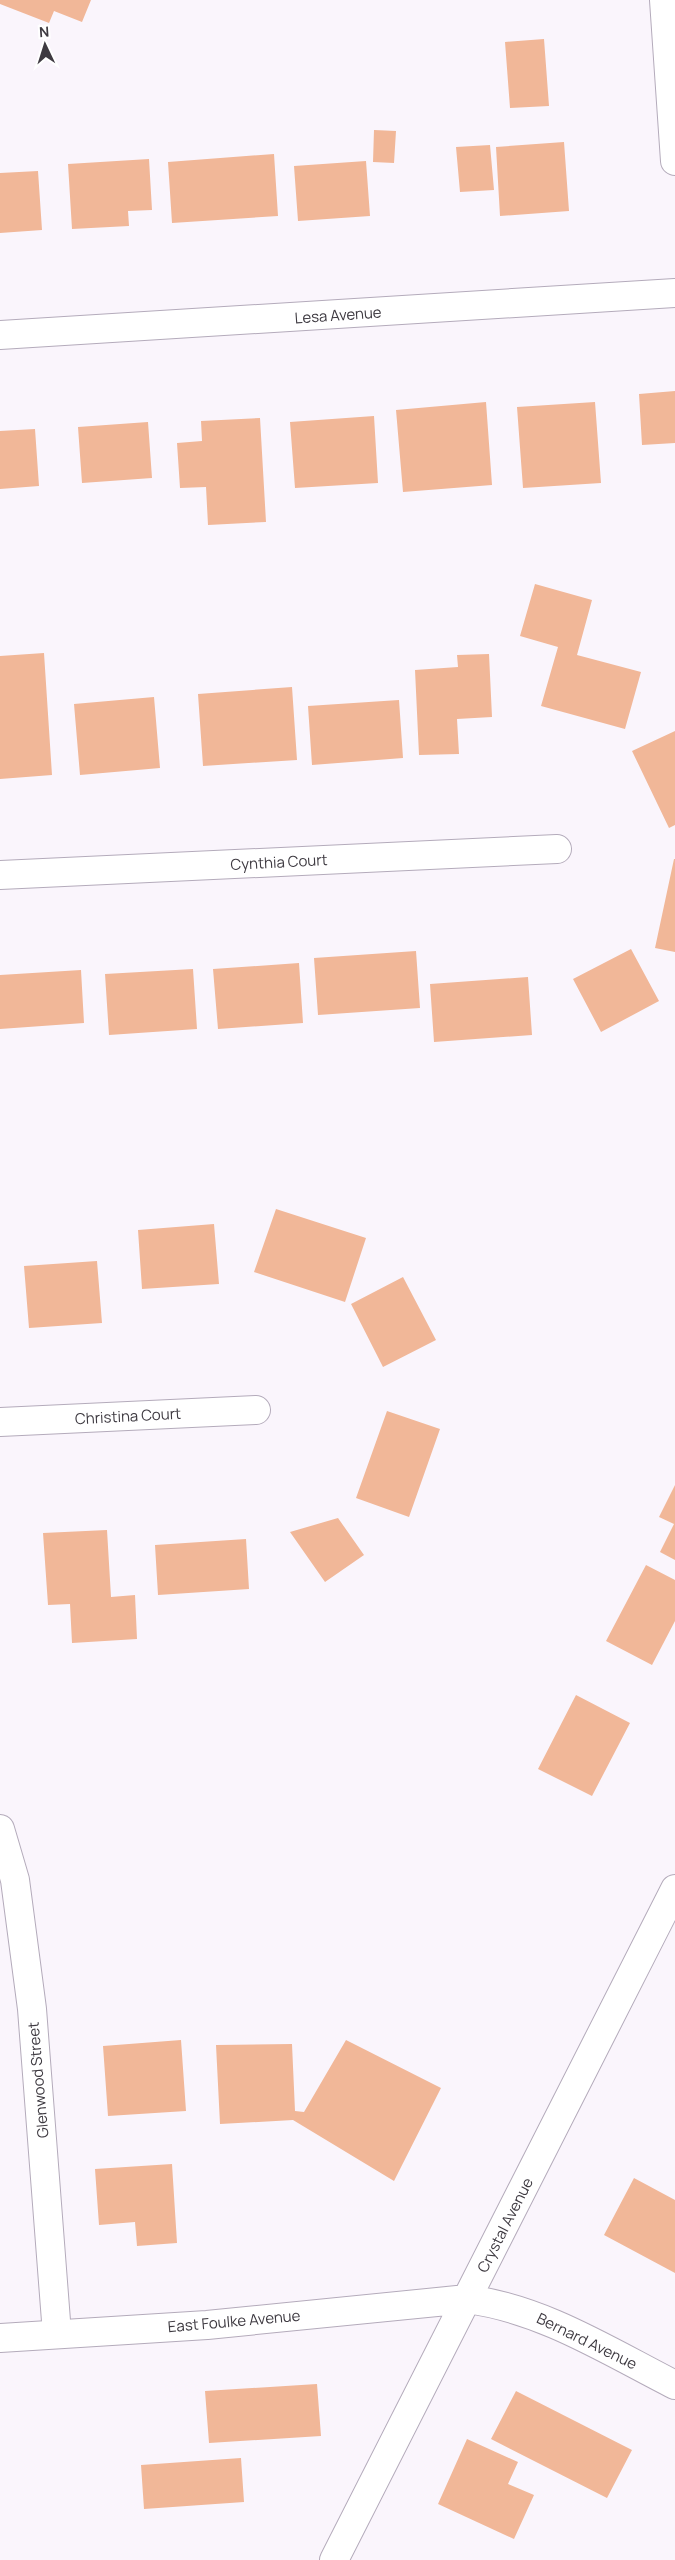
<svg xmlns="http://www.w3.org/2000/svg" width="675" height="2560" font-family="Manrope,sans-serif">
  <rect width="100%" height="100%" fill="#faf5fc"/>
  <path fill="#f1b798" d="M0,0H91L82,22L54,11L49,23L0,4Z
    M544,39L549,106L510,108L505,42Z
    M374,130L396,131L394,163L373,162Z
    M564,142L569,211L500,216L496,147Z
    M490,145L494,190L460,192L456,147Z
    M274,154L278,216L172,223L168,162Z
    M149,159L152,210L128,211L129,226L72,229L68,164Z
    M366,161L370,216L298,221L294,166Z
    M38,171L42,230L0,233V173Z
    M675,391V443L642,445L639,394Z
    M486,402L492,485L403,492L396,410Z
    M595,402L601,483L523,488L517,407Z
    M374,416L378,483L295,488L290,422Z
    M260,418L266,522L208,525L206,487L180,488L177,443L202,441L201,421Z
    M148,422L152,478L82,483L78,427Z
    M35,429L39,486L0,489V431Z
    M535,584L592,600L577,655L641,672L625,729L541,706L558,647L520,636Z
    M44,653L52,775L0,779V656Z
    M489,654L492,717L457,719L459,754L419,755L415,670L458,667L457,655Z
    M292,687L297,760L203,766L198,694Z
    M154,697L160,768L80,775L74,704Z
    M399,700L403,758L312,765L308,706Z
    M675,731V825L669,828L632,751Z
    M674,859H675V952L655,948Z
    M631,949L659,1001L601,1032L573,979Z
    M416,951L420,1008L318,1015L314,958Z
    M299,963L303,1023L218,1029L213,969Z
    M193,969L197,1029L109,1035L105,974Z
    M81,970L84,1023L0,1029V975Z
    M528,977L532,1035L434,1042L430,984Z
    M276,1209L366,1238L345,1302L254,1272Z
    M214,1224L219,1284L142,1289L138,1230Z
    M97,1261L102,1323L29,1328L24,1266Z
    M403,1277L436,1340L383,1367L351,1304Z
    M387,1411L440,1429L409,1517L356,1498Z
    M675,1485V1560L660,1552L674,1524L659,1517Z
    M338,1518L364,1555L325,1582L290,1532Z
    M107,1530L111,1597L135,1595L137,1639L72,1643L70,1604L48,1605L43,1533Z
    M246,1539L249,1589L158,1595L155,1545Z
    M646,1565L675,1580V1621L652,1665L606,1641Z
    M576,1695L630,1723L592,1796L538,1769Z
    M181,2040L186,2111L108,2116L103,2046Z
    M346,2040L441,2088L394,2181L293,2120L220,2124L216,2045L292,2044L295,2111L304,2112Z
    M172,2164L177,2243L137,2246L135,2222L99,2225L95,2169Z
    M634,2178L675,2200V2273L604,2235Z
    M317,2384L321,2436L209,2443L205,2391Z
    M516,2391L632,2450L607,2498L491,2439Z
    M467,2439L518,2462L508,2484L534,2495L514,2539L438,2504Z
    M241,2458L244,2502L144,2509L141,2465Z"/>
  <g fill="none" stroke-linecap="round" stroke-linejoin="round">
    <defs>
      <path id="minor" d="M664,0L675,161
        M0,875L557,849
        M0,1422L256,1410
        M0,1829L15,1880L32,2009L57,2334
        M467,2299C543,2309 608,2351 675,2385"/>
      <path id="tertiary" d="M0,335L675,293
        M0,2338L207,2325L467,2299
        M334,2560L675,1889"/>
    </defs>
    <use href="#minor" stroke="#b4abbb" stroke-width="30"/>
    <use href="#tertiary" stroke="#b4abbb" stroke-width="30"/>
    <use href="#minor" stroke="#fff" stroke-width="28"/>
    <use href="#tertiary" stroke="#fff" stroke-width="28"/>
  </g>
  <g text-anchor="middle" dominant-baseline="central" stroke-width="4.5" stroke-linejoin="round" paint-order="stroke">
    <g font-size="15" fill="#3e3a41" stroke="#fff">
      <text transform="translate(338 315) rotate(-4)">Lesa Avenue</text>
      <text transform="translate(279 862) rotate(-3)">Cynthia Court</text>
      <text transform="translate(128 1416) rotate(-3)">Christina Court</text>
      <text transform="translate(38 2080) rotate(-95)">Glenwood Street</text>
      <text transform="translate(505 2225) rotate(-63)">Crystal Avenue</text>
      <text transform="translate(234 2321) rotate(-5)">East Foulke Avenue</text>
      <text transform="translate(587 2341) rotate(26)">Bernard Avenue</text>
    </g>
  </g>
  <g transform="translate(45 45) rotate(356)" stroke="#ffffff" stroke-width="4" paint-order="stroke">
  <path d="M0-4L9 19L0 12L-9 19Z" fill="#3e3a41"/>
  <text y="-8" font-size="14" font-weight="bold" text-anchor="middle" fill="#3e3a41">N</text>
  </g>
</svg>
